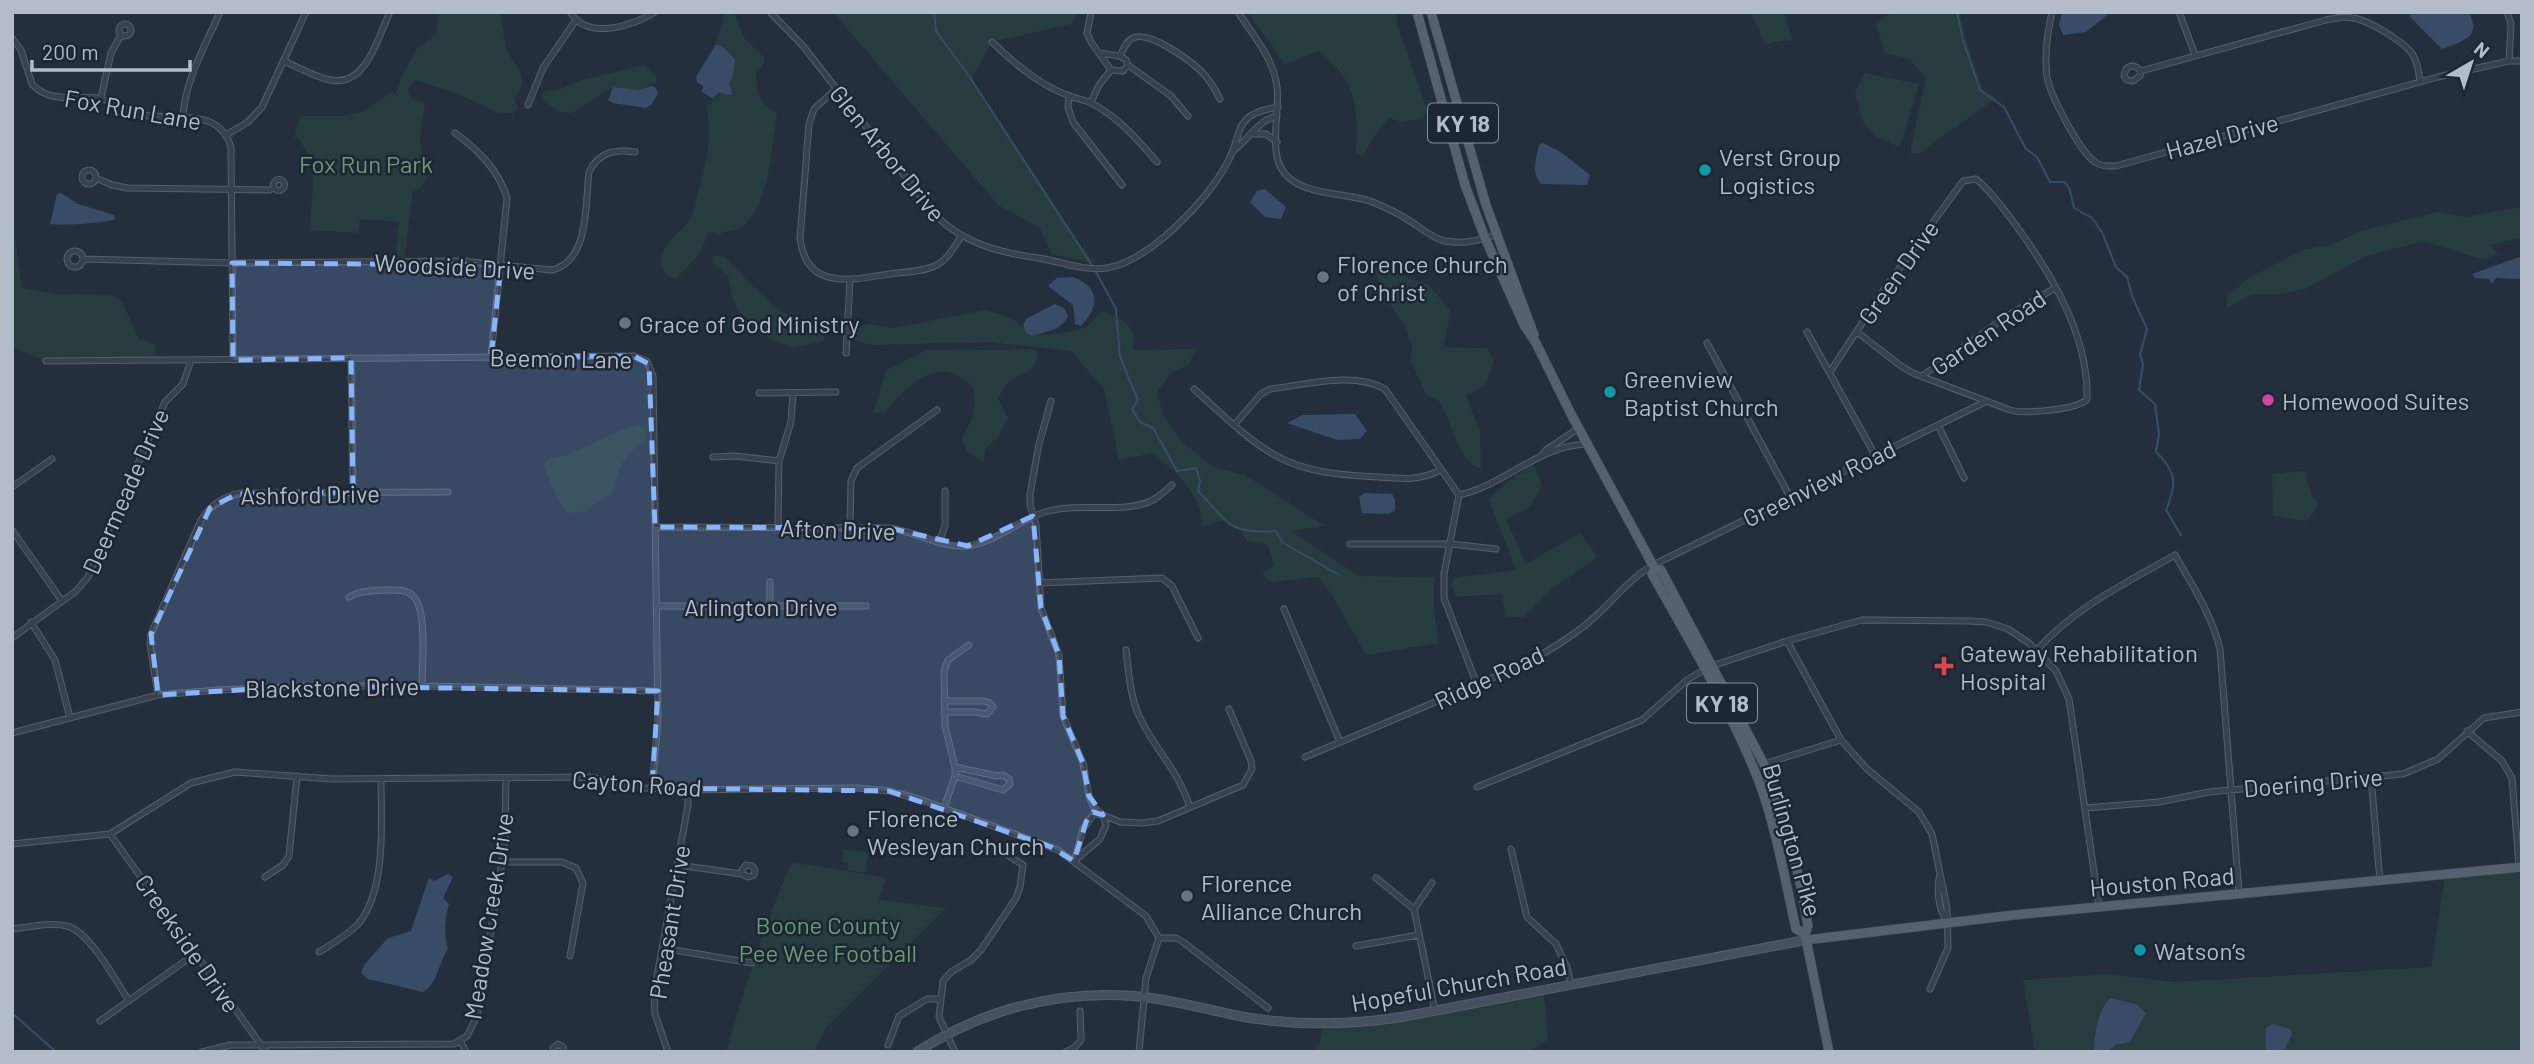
<svg xmlns="http://www.w3.org/2000/svg" width="2534" height="1064" font-family="Barlow,sans-serif">
  <rect width="100%" height="100%" fill="#242f3e"/>
  <path fill="#263c3f" d="M439,12H501C503,24 503,41 508,52C516,70 532,77 514,98L518,108L513,113H499L456,93L416,80L408,89L411,99L425,103L420,140L427,179L418,190L413,191L404,261H395L399,222L360,219L358,233L310,230L314,170L312,167L313,163L299,139L294,138L300,116H343L365,111L391,92L396,94L400,80L416,50L436,35Z
    M725,12H734L744,38L765,58L762,67L756,72C758,94 756,101 777,113C772,145 770,198 747,223C738,232 727,229 718,235L709,231L700,253L676,279C665,277 658,265 662,254C666,240 681,232 689,221C694,215 695,204 697,196C706,166 713,137 706,106L713,101L712,98L731,90L728,84L733,76L722,46L716,44Z
    M833,12H1079L1071,24L992,42L971,79L1082,247L1096,264L1051,254L1040,228L998,205Z
    M1247,12H1397V24L1427,110L1423,119L1401,122L1389,118L1372,139L1363,157L1356,153C1359,107 1356,81 1319,51L1285,64Z
    M1751,12H1784L1792,40L1765,44Z
    M1893,12H1960L1965,37L1983,90L1996,98L1918,154L1910,153L1926,79L1910,59L1885,53L1876,24Z
    M644,65L656,76V82L640,90L613,87L572,113L560,112L543,101L542,94L545,91L558,90L582,80Z
    M1864,73L1919,84L1900,147L1877,138L1862,120L1855,93Z
    M2522,207V237L2490,245L2498,254L2483,260L2424,241L2366,256L2305,289L2279,294H2252L2227,308V297L2250,277L2305,249L2331,245L2361,231L2438,212L2466,217Z
    M12,216L22,288L56,294L111,295L122,301L139,339L155,344L156,361H46L12,347Z
    M717,255L725,258C742,274 768,304 787,314C802,323 811,311 825,333L823,341L793,348L770,339L739,312L732,297L728,276L712,262L713,257Z
    M1373,266L1429,285L1451,311L1443,347L1487,348L1494,362L1484,386L1466,395L1480,433L1481,469C1456,461 1454,424 1440,403C1437,399 1431,397 1426,395L1411,361L1412,346L1405,327L1382,292Z
    M985,310C1000,314 1020,318 1026,333C1038,338 1074,333 1086,327C1093,323 1096,316 1102,312C1120,317 1141,328 1132,350L1197,349L1188,365L1170,374L1157,392L1163,415L1182,442L1215,468L1245,475L1325,526L1291,531L1359,576L1434,577V609L1439,643L1366,655L1331,593L1318,577L1271,582L1262,574L1274,565L1268,545L1247,541L1240,529L1222,520L1202,527C1200,490 1179,476 1153,453L1119,460L1104,389L1071,351L989,342L869,345L854,339L853,333L860,326L872,324L893,328Z
    M1031,349L1038,352C1036,376 1021,370 1008,383C1004,387 1001,393 998,398L1008,418L998,437L986,448L983,463L966,450L962,437C974,420 976,408 973,386C966,382 957,373 949,372C923,368 900,394 885,412L873,413L886,370L927,350Z
    M639,424L646,431V439C642,444 637,446 632,451C620,463 615,479 612,495L603,497L587,511L568,513L557,499L544,465L550,458L567,455L619,431Z
    M1534,464L1542,486L1530,507L1506,519L1526,564L1580,533L1597,557L1552,589L1524,617H1505L1502,594L1457,597L1451,584L1454,578L1516,570L1489,500C1495,490 1523,471 1534,464Z
    M2305,471L2312,497L2317,501L2318,507L2306,521L2273,516L2272,474Z
    M843,849L869,852L865,873L847,870L848,863L842,862Z
    M792,862L886,878L879,900L946,908L826,1028L814,1052H726C745,987 764,924 792,862Z
    M2522,867V1052H2035L2023,980L2107,974L2175,982L2431,967L2445,875Z
    M1544,990L1548,1040L1529,1052H1311L1320,1042L1324,1025L1355,1023Z"/>
  <path fill="#394c67" d="M2062,12H2111L2086,32L2063,35L2059,25Z
    M2410,12H2469C2482,38 2462,41 2442,49L2410,17Z
    M716,44L722,46L735,59L733,76L729,84L733,95L719,93L712,98L702,92L703,86L697,82L696,77Z
    M651,86L656,88L658,93L652,104L646,108L613,103L608,100L613,87L640,90Z
    M1543,143L1562,153L1590,175L1587,185L1541,184C1531,173 1536,158 1539,145Z
    M1265,189L1286,207L1281,219L1265,217L1250,202L1257,191Z
    M61,193L78,204L114,215L115,219C108,223 59,226 50,224L57,194Z
    M2522,256V279L2496,278L2492,284L2489,279L2475,278L2472,274Z
    M1073,277C1101,288 1099,307 1081,326L1075,324L1073,305L1048,286L1057,278Z
    M1055,304L1064,308L1068,315C1064,330 1046,331 1033,336L1026,333L1023,325L1026,319Z
    M1355,414L1367,431L1360,439L1337,440L1287,423L1303,415Z
    M1365,493L1392,494L1395,499V511L1387,514L1362,513L1359,497Z
    M448,874L453,877L443,898L449,904C444,919 444,935 448,949C438,964 438,983 423,992L368,979L361,973L364,965L388,938L411,931L429,878L434,881Z
    M2110,998L2136,1004L2146,1013L2130,1042L2115,1045L2108,1052H2094C2094,1035 2098,1010 2110,998Z
    M2272,1024L2291,1029L2292,1035L2283,1052H2265L2266,1028Z"/>
  <g fill="none" stroke-linecap="round" stroke-linejoin="round">
    <path stroke="#394c67" stroke-width="2" d="M934,12L936,31L971,79L1093,267
      M1957,12L1963,40L1980,90L2004,107L2026,149L2037,157L2050,182H2065L2070,190L2074,208L2092,218L2102,232L2116,267L2127,277L2132,296L2147,329L2140,355L2143,364L2139,390L2155,404L2159,435L2156,452C2177,472 2177,484 2166,510L2181,535
      M1096,272L1116,309L1120,357L1138,400L1132,409L1140,422L1153,428L1177,471L1196,468L1200,481L1198,491C1230,523 1226,534 1276,531L1282,542L1339,575
      M12,1013L56,1052"/>
    <defs>
      <path id="minor" d="M570,12C588,41 632,26 655,12
        M770,12L803,46L937,217C968,246 1003,253 1044,259C1063,263 1087,271 1107,268C1149,261 1207,201 1226,165C1245,132 1230,115 1278,107
        M1091,12L1087,33L1091,42L1111,70L1123,71L1128,65L1126,60L1120,56L1099,53
        M1238,12C1253,35 1274,59 1277,87C1280,110 1270,145 1280,166C1294,196 1342,192 1370,201C1385,207 1400,214 1413,223C1424,230 1432,238 1445,241C1464,244 1479,241 1497,234
        M2052,12C2047,34 2044,55 2047,77C2050,95 2080,152 2095,162C2102,167 2108,166 2116,166L2438,77L2509,61H2522
        M2179,12L2195,55
        M2507,12L2511,24L2509,61
        M119 30a6 6 0 1 1 12 0a6 6 0 1 1-12 0Z
        M12,38L21,50L32,84C48,103 76,96 98,98C112,100 125,110 138,114C171,123 218,104 231,147L233,360
        M992,42C1014,63 1038,84 1067,95C1075,99 1085,99 1093,104C1119,118 1138,140 1157,162
        M1120,56C1123,50 1126,41 1133,38C1149,30 1189,60 1201,71C1209,79 1215,89 1220,99
        M284,61C298,67 314,77 330,80C366,88 378,37 390,12
        M1128,65L1171,96L1188,116
        M2141,71L2140,76L2133,81L2127,80L2124,76L2126,69C2132,64 2136,66 2141,71L2326,20C2335,18 2344,16 2353,18C2368,20 2405,42 2413,55C2418,63 2419,73 2420,82
        M836,89L814,109L809,124L800,238C806,291 851,280 889,274C904,272 923,272 937,265C948,259 954,247 961,237
        M1069,96L1068,107L1073,122L1122,185
        M101,98L111,53L121,35
        M1091,102L1099,85L1111,70
        M528,105L543,68L576,20
        M183,117C185,79 205,47 220,12
        M455,133C478,150 499,170 507,198L491,357
        M1251,134H1266L1277,142
        M226,135L248,122L262,107L306,12
        M1232,152C1247,141 1258,120 1277,116
        M82 177a7 7 0 1 1 14 0a7 7 0 1 1-14 0Z
        M96,178L112,185L128,188L269,190L274,188
        M273.5 185a5.5 5.5 0 1 1 11 0a5.5 5.5 0 1 1-11 0Z
        M67 259a8 8 0 1 1 16 0a8 8 0 1 1-16 0Z
        M83,259L232,263L460,261L552,270C590,261 585,203 589,172C599,152 614,149 635,152
        M1807,332L1875,455
        M1707,343L1790,497
        M846,353L850,280
        M351,358L353,492
        M46,361L634,356L647,361L653,376L658,721L652,788
        M1830,372L1883,291L1963,181L1976,179C1990,190 2001,206 2012,220C2049,270 2089,334 2087,399C2078,410 2024,414 2010,410L1915,374L1901,366L1857,332
        M1922,376L2007,316L2055,288
        M1194,389C1219,411 1244,437 1273,454C1305,473 1342,475 1378,477C1403,479 1418,481 1441,470
        M759,393L836,392
        M1051,401L1039,444L1030,494V505L1036,525L1041,608L1059,655L1063,716L1083,763L1089,796L1094,807L1103,815L1106,825L1100,839L1074,861
        M1235,424L1261,394L1270,389C1306,385 1353,371 1385,389L1459,495L1444,574V598L1477,685
        M1938,425L1964,478
        M1542,455L1546,450L1579,428
        M713,457L735,456L779,461
        M12,487L52,459
        M1459,495C1505,485 1539,445 1587,444
        M655,527L889,528C915,531 941,548 967,546C995,543 1018,520 1045,512C1076,502 1124,514 1151,501C1159,497 1165,491 1172,485
        M778,527L779,461L791,422L793,393
        M850,527L851,481L857,468L937,410
        M12,530L62,601
        M939,542L945,526V491
        M1350,544H1451L1496,549
        M1039,583L1162,578L1172,586L1198,638
        M349,597C361,590 372,591 386,590C395,590 405,589 412,595C428,607 422,666 422,686
        M656,606H866
        M770,606V582
        M1284,609L1340,742
        M31,622L55,660L70,718
        M12,638L76,591L88,577L165,402L183,384L191,360
        M1787,641L1841,740L1867,769L1919,812L1932,834L1947,908L1948,948L1930,989
        M1126,650C1129,673 1130,699 1141,720C1157,752 1178,770 1190,807
        M2037,650C2075,607 2126,583 2175,555C2192,585 2212,615 2220,649L2239,893
        M1712,666L1787,641L1862,620L1969,621L1986,622L2008,629L2029,643L2056,671L2069,699L2099,906
        M158,695L150,644L151,634L201,520C211,504 224,496 242,493L448,492
        M944,701H984L990,703L993,707L987,714L975,712H944
        M2467,731L2502,761L2512,778L2519,867
        M12,733L158,695L218,690L303,686H422L658,691
        M1305,757L1523,665C1550,650 1579,633 1600,612C1618,595 1631,578 1653,565L1985,402
        M1764,764L1841,740
        M955,776L1003,790L1010,784L1009,779L1003,775L997,776L955,767
        M2371,777L2380,881
        M1477,787L1642,720L1687,680L1704,670
        M944,808L955,776V767L945,726L944,671L948,660L969,645
        M2085,808L2159,802L2209,792L2403,774L2438,759L2484,718L2522,712
        M110,834L266,1052
        M12,844L110,834L191,783L235,772L332,779L589,777L645,788L679,790L857,788L889,791L919,799L1058,850L1146,916L1159,938L1146,978L1139,1052
        M1511,849L1527,917L1556,944L1567,967L1571,984
        M1075,858L1083,829L1094,814L1103,815L1120,822L1142,823L1158,821L1243,785L1252,769L1251,761L1229,709
        M502,862H562L576,868L583,883L570,956
        M678,865L742,874L748,877L754,875L755,870L752,866L746,865L742,870V874
        M265,877L283,865L289,856L297,776
        M1376,878L1414,909L1435,1011
        M1939,878C1937,892 1939,907 1945,919
        M1414,909L1432,883
        M12,929C29,927 50,922 67,926C90,932 116,981 129,1001
        M1159,938H1176L1183,942L1268,1008
        M1356,946L1419,935
        M662,948L752,963
        M319,952C333,943 348,935 359,923C387,888 381,821 381,779
        M100,1021L195,954
        M461,1042L466,1052
        M888,1045L899,1016L927,999H940
        M202,1052L230,1045L454,1044L467,1036L477,1016L502,862L505,836L506,778
        M553,1052V1048L558,1044L563,1047L564,1052
        M668,1052L655,1014L654,993L688,805V790
        M955,1052L939,1017L943,981L951,972L971,960L981,950L1016,898L1020,887L1023,865L1006,854
        M1066,1052L1075,1047L1081,1040L1080,1011"/>
      <path id="secondary" d="M917,1052C982,1010 1057,990 1134,996C1172,999 1207,1010 1244,1017C1297,1026 1349,1025 1402,1017L1806,940"/>
      <path id="primary" d="M1417,12L1465,185L1485,238L1524,325L1536,343L1571,414L1655,569L1661,570L1764,764L1787,830L1801,887L1808,926L1805,934L1829,1052
        M1431,12L1486,205L1534,335
        M1655,569L1652,574C1688,638 1726,702 1754,769C1775,819 1784,876 1796,929L1805,934
        M1806,940L2014,915L2522,867"/>
    </defs>
    <use href="#minor" stroke="#565f6c" stroke-width="7"/>
    <use href="#secondary" stroke="#565f6c" stroke-width="10"/>
    <use href="#primary" stroke="#414a57" stroke-width="10"/>
    <use href="#minor" stroke="#38414e" stroke-width="5"/>
    <use href="#secondary" stroke="#465061" stroke-width="8"/>
    <use href="#primary" stroke="#56606e" stroke-width="9"/>
  </g>
  <path fill="#8ab4f8" fill-opacity="0.2" stroke="#8ab4f8" stroke-width="5" stroke-dasharray="14 9" stroke-linejoin="round" d="M232,263L501,265L491,357L634,356L649,364L655,527L889,528L968,546L1033,516L1041,608L1059,655L1063,716L1083,763L1089,796L1103,815L1093,812L1086,822L1074,861L1051,847L889,791L652,788L658,691L303,686L158,695L151,634L210,508L237,494L353,492L351,358L233,360Z"/>
  <g fill="#0f9aa8" stroke="#1d2633" stroke-width="2.5">
    <circle cx="1705" cy="170" r="7"/>
    <circle cx="1610" cy="392" r="7"/>
    <circle cx="2140" cy="950" r="7"/>
  </g>
  <g fill="#6b7280" stroke="#1d2633" stroke-width="2.5">
    <circle cx="1323" cy="277" r="7"/>
    <circle cx="625" cy="323" r="7"/>
    <circle cx="853" cy="831" r="7"/>
    <circle cx="1187" cy="896" r="7"/>
  </g>
  <circle fill="#d1479c" stroke="#1d2633" stroke-width="2.5" cx="2268" cy="400" r="7"/>
  <path fill="#e0444e" stroke="#1d2633" stroke-width="2.5" d="M1940.5 655.5h7v7h7v7h-7v7h-7v-7h-7v-7h7z"/>
  <g text-anchor="middle" dominant-baseline="central" stroke-width="5" stroke-linejoin="round" paint-order="stroke">
    <g fill="#1d2633" stroke="#878f9c" stroke-width="2">
      <rect x="1428" y="103.5" width="70" height="39" rx="5"/>
      <rect x="1687" y="683.5" width="70" height="39" rx="5"/>
    </g>
    <g font-size="23" font-weight="bold" fill="#b4bcc9">
      <text x="1463" y="123">KY 18</text>
      <text x="1722" y="703">KY 18</text>
    </g>
    <g font-size="24" fill="#b4bcc9" stroke="#1d2633">
      <text transform="translate(133 109) rotate(10)">Fox Run Lane</text>
      <text transform="translate(2222 136) rotate(-15)">Hazel Drive</text>
      <text transform="translate(888 153) rotate(51)">Glen Arbor Drive</text>
      <text transform="translate(455 266) rotate(3)">Woodside Drive</text>
      <text transform="translate(1898 272) rotate(-55)">Green Drive</text>
      <text transform="translate(1988 332) rotate(-34)">Garden Road</text>
      <text transform="translate(561 358) rotate(1)">Beemon Lane</text>
      <text transform="translate(1819 483) rotate(-26)">Greenview Road</text>
      <text transform="translate(125 491) rotate(-66)">Deermeade Drive</text>
      <text transform="translate(310 494) rotate(-1)">Ashford Drive</text>
      <text transform="translate(838 529) rotate(2)">Afton Drive</text>
      <text x="761" y="606">Arlington Drive</text>
      <text transform="translate(1489 677) rotate(-25)">Ridge Road</text>
      <text transform="translate(332 687) rotate(-1)">Blackstone Drive</text>
      <text transform="translate(2313 782) rotate(-5)">Doering Drive</text>
      <text transform="translate(637 783) rotate(4)">Cayton Road</text>
      <text transform="translate(1793 840) rotate(74)">Burlington Pike</text>
      <text transform="translate(2162 881) rotate(-5)">Houston Road</text>
      <text transform="translate(488 916) rotate(-81)">Meadow Creek Drive</text>
      <text transform="translate(669 922) rotate(-81)">Pheasant Drive</text>
      <text transform="translate(188 943) rotate(55)">Creekside Drive</text>
      <text transform="translate(1459 984) rotate(-10)">Hopeful Church Road</text>
    </g>
    <g font-size="24" fill="#b4bcc9" stroke="#1d2633" text-anchor="start">
      <text x="1719" y="156">Verst Group<tspan x="1719" dy="28">Logistics</tspan></text>
      <text x="1337" y="263">Florence Church<tspan x="1337" dy="28">of Christ</tspan></text>
      <text x="639" y="323">Grace of God Ministry</text>
      <text x="1624" y="378">Greenview<tspan x="1624" dy="28">Baptist Church</tspan></text>
      <text x="2282" y="400">Homewood Suites</text>
      <text x="1960" y="652">Gateway Rehabilitation<tspan x="1960" dy="28">Hospital</tspan></text>
      <text x="867" y="817">Florence<tspan x="867" dy="28">Wesleyan Church</tspan></text>
      <text x="1201" y="882">Florence<tspan x="1201" dy="28">Alliance Church</tspan></text>
      <text x="2154" y="950">Watson’s</text>
    </g>
    <g font-size="24" fill="#6b9a76" stroke="#1d2633">
      <text x="366" y="163">Fox Run Park</text>
      <text x="828" y="924">Boone County<tspan x="828" dy="28">Pee Wee Football</tspan></text>
    </g>
  </g>
  <rect width="2534" height="1064" fill="none" stroke="#b4bcc9" stroke-width="28"/>
  <g transform="translate(2471 63) rotate(39)" stroke="#1d2633" stroke-width="5" paint-order="stroke">
  <path d="M0-5L12 26L0 18L-12 26Z" fill="#b4bcc9"/>
  <text y="-10" font-size="19" font-weight="bold" text-anchor="middle" fill="#b4bcc9">N</text>
  </g>
  <path d="M32 60v10h158v-10" fill="none" stroke="#b4bcc9" stroke-width="3.5"/>
  <text x="42" y="60" font-size="21" fill="#b4bcc9" stroke="#1d2633" stroke-width="5" paint-order="stroke">200 m</text>
</svg>
